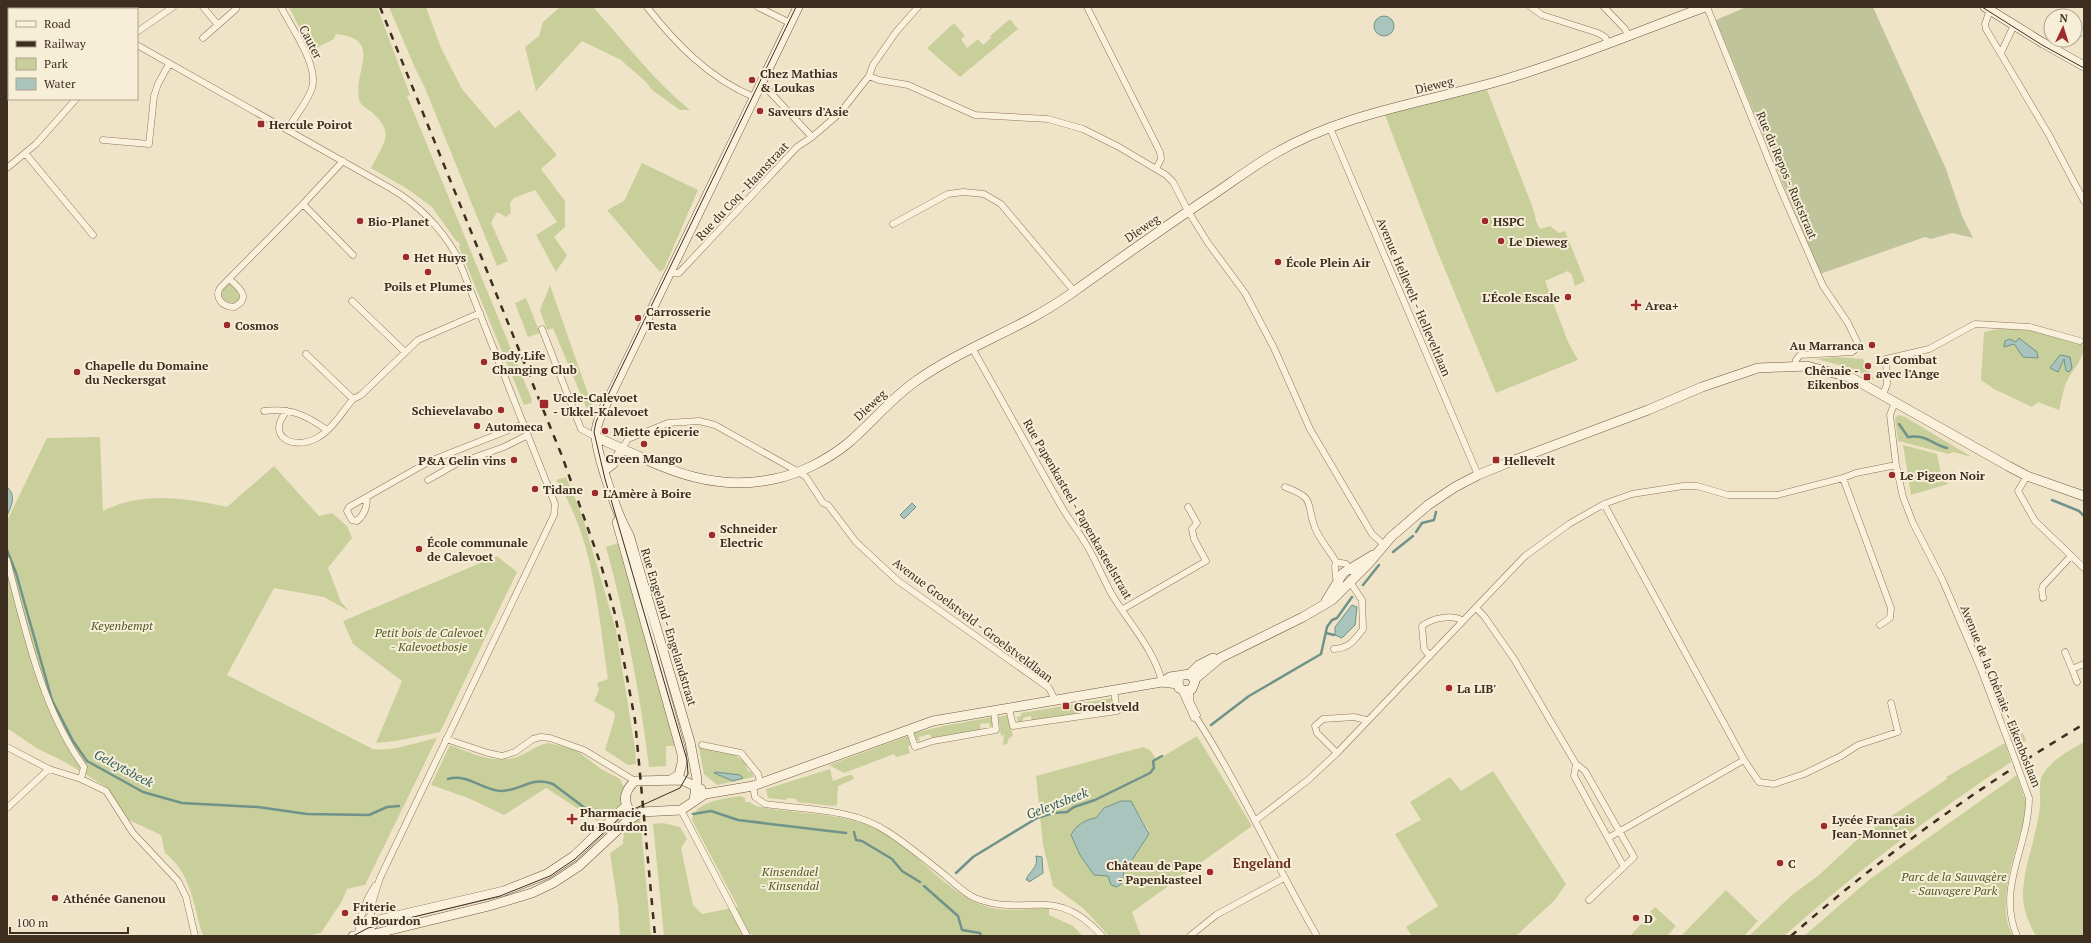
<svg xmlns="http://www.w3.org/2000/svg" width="2091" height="943" font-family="'PT Serif',serif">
  <rect width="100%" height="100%" fill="#f0e4c8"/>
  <path fill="#c9cf9b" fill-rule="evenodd" d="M289,7H377L410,95L407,96L532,400L531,403L524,405L459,247L460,245L458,241L457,242L431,206L406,188L371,168C385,141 396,132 369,110C364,107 360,104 359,99C353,71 384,39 336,34L334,39L311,51Z
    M389,7H426L441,48L462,89L495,128L519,110L557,155L541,169L565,201V227L554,237L567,255L556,272L536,235L557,222L535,190L514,198L510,203L511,213L506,217L497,212L491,223L508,261L497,266L425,88L415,68Z
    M560,7H593C625,42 654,81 690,110H680L652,90L646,82L621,60L582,41L536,91L525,47L539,36L543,22Z
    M1010,19L1018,29L960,77L927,48L954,23L965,36L961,39L967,48L978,39L983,45L991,38L990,36Z
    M1487,90L1534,211L1536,221L1540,229L1550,226L1559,233L1565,231L1585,281L1575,286L1572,275L1568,271L1545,281L1568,342L1578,360L1496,393L1436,248L1385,115Z
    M642,163L698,190L664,269L660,272L607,210L624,201Z
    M228,283L231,284L241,294L239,301L233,304L223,301L220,297L222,289Z
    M550,285L594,411L591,419L553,328L547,330L540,310Z
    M526,298L540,333L528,337L515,303Z
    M2003,328L2035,331L2084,345C2084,359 2074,368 2068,379C2063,388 2062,400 2059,410L2038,402L2032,407L1994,389L1981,380L1984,332Z
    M1837,357L1863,359L1874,380L1850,368L1816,359Z
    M1898,415L1905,417L1972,457L1953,452L1949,454L1898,441L1895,418Z
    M100,437L103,511C143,491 185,498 227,507L274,466L319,516L332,513L347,526L352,538L328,568L341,602L349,611L324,597L274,588L227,675L373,749C394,752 416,742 437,738L365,885L347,889L342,901L321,933L308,936H203C193,905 192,874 165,853L161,835L129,820L105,786L63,761L38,749L7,728V521L47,438Z
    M1903,445L1937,454L1941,474L1948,484L1911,495Z
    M566,477L582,515L616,630L635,749L636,764L628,765L605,750L615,717L614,712L594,701L599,690L597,683L608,679C598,612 594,538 556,480Z
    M618,543L675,746H666V766L649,767C640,693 626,620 606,547Z
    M497,556L517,572L440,732L396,741L376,743L402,681L353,644L343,621Z
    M1112,698L1114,709L1108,710L1107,704L1096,706L1097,712L1032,722L1031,716L1023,718V724L1018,725L1017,717L1021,716V713Z
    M1007,715L1013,736L1009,738L1007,744L1003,745L1004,735L1001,736L998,717Z
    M992,717L994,727L990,728L989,723L980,724L981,731L932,740L930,734L919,737L920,742L916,740L914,733L943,726Z
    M2023,733L2026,741L2014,745L2010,738Z
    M908,736L911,745L908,747L910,753L896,757L894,754L844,773L829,765Z
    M1197,736L1252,826L1132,912L1141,936H1109L1084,909L1053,886L1043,845L1036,776L1143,747L1150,750L1157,760ZM1121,801H1131L1149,831C1143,850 1126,862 1122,883L1111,885L1108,876L1094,875L1080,855L1071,835C1075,826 1086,819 1096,818L1104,808Z
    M2084,742V936H2036C2029,924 2023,910 2023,896C2023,866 2037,837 2040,806C2041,798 2038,783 2042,776C2051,760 2068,751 2084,742Z
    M549,743L576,750L601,769L620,779L624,787L621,805L597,821L546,788L504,815L468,798L431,785L450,745C474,754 498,767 524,754C534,749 537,745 549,743Z
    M2005,743L2011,762C1931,815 1856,872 1784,936H1749L1792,895L1819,875L1860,837L1947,779L1946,777Z
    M699,748L712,750L715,752V750C729,752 738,755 748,765L746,766L749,772L751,771L754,777L717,785L704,774Z
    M830,769L833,781L849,775H852L854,779L838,786L837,805L833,806L797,802L796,799L787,798L786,800L768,798L766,789Z
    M1493,771L1566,884L1555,900L1516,936H1412L1406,927L1438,906L1395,834L1421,820L1410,802L1450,777L1461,791Z
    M2017,775C2019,784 2024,795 2026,804C2027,814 2022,828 2019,837C2011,865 1997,909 2013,936H1804L1870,879Z
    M740,796L745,798V802H750L756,806C792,814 833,812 868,825C913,842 939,890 985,906C1004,913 1029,908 1049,908V915L1073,926L1083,936H753L752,934L740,936H664L653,824L663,823L680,827L687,839L681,848L693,905L702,914L738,907L692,820C696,800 724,799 740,796Z
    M640,816L651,936H620L618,906L610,853L623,844L624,826Z
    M1726,890L1758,921L1744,936H1681Z
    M1655,907L1676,926L1667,936H1630L1644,921L1649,926L1657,919L1650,912Z"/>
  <path fill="#bfc49a" d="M1746,7H1873L1946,169L1962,216L1973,238L1952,233L1931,239L1925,237L1820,274L1716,20Z"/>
  <path fill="#a9c4bc" stroke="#6f938a" d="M1374 26a10 10 0 1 1 20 0a10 10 0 1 1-20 0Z
    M2019,338L2037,352L2038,358L2023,357L2014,344L2004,347L2005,341L2010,339L2016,342Z
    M2060,355L2070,357L2072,368L2069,372L2066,371L2064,359L2058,372L2050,368Z
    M7,487C17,496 11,506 7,516Z
    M912,503L916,507L904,519L900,515Z
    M1352,605L1357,607L1355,625L1342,638L1335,635V627Z
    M716,772L740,775L743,778L733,781L714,773Z
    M1121,801H1131L1149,834L1124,872L1122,883L1117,887L1111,885L1108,876L1094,875L1080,855L1071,835C1075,826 1086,819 1096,818L1104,808Z
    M1036,856L1042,857L1043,873L1029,882V880H1026C1029,871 1039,868 1036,856Z"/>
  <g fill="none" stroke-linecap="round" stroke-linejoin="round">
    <path stroke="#6f938a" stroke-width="2.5" d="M1899,424L1908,437C1926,434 1932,444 1947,448
      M1536,463L1546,458
      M2052,500L2079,511L2084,516
      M1416,532L1422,523L1434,520L1436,512
      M7,550L16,573L52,700L73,741L87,761L143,792L182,803L258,807L307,814L369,815L387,807L399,806
      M1393,552L1413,536
      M1363,585L1379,565
      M1326,633L1334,635
      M1211,725L1249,696L1321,654L1327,627L1332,620L1337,618L1352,597
      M448,779C468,773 483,791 502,791C523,790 531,776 553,784L593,814L602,816
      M693,814L711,811L738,820L846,833
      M854,832L856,840L862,841L892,859L902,871L920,882
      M956,873L973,857L1037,818L1053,813L1067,812L1074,807L1095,800L1150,773L1154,768L1153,761L1162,756
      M924,886L958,916L962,930L980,933L981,936"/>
    <defs>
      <path id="street" d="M70,7L74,9
        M203,7L218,25
        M281,7C291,27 319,65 312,88C307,103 295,116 287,130
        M647,7C676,44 710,79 754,97
        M758,7L790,23
        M1087,7L1160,152L1161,159L1156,169
        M1531,7L1542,15L1598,33L1605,37L1608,44
        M1604,7L1625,29L1629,37
        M1707,7L1780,188L1823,286L1848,323L1859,346L1852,352L1800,355L1796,360L1795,365
        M1990,10L1985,24L1986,29L2049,135L2084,201
        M137,32L173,7
        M2075,34L2084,32
        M203,38L236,9
        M137,45L390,188C419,205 440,226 457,256L555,504L554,515L380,878L373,900L371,914L360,932
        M2056,51L2063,40
        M2001,53L2014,25
        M869,76L879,80L908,85L975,115L1048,119L1083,129L1119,147L1166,175L1173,182L1188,211L1208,243L1245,293L1274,348L1310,429L1372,534L1383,544
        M761,85L769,91L812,137
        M1330,128L1478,475
        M103,140L149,144L154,96L158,84L169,64
        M25,153L93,235
        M7,168L36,144L76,99
        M303,204L353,255
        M893,224L948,194L963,192L984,194L1001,204L1074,291
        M669,273H679L797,147L812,137L840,113L869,76L873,65L896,32L918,7
        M229,279C239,287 252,298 234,307C223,307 214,298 220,288L303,204L343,161
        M352,301L404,351
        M542,329L581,429L596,437
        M972,348C1002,400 1030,452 1060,504C1069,521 1082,535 1091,553C1098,566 1104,580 1111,593C1128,622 1154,649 1162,682
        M306,354L353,399L361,395L418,340L480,313
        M1883,395L1887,384L1886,359L1929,349L1975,324L2030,327L2080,341
        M1895,402L1890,415L1896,465L1903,497L1913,523L1942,579L1980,667L2010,746
        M264,411C291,408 306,415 327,430
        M287,411C265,436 293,451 317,438C332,430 342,412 353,399
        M622,449L628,439L668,423L699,421L715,425L797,471L806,477L823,503L828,505L856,542L898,581L1049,688L1055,700
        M2027,476L2018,491L2035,521L2084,568
        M1843,478L1891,608L1890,618L1880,625
        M428,480L456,464L504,447L528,435
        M1285,487C1317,499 1305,502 1315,528C1320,540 1330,551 1336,562L1335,566L1336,578L1340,582
        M367,497C367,507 365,514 357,521L352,520L347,511L349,507L430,461L524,424
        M1604,504L1744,760L1759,782L1774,784L1804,774L1841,756L1858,745L1898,732L1891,703
        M7,560C25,629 42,709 84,767L81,779
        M1336,562L1346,564L1351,571
        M2043,598L2042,589L2043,586L2071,556
        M1476,608L1484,616L1514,659L1576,764L1585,771L1634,857L1589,900
        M1123,609L1206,561L1194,539L1192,529L1197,523L1188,507
        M1334,649C1349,648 1354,641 1363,629L1362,600L1350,582
        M2065,652L2072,669L2084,664
        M1430,656L1424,649L1422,626C1432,618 1452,614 1463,621
        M2072,669L2077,682
        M1181,689L1194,718L1197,719C1242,789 1275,864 1317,936
        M1190,690V701L1197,715
        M1009,708L1013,726L1117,711L1114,691
        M909,729L915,747L933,741L996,730L994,710
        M446,739L488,753L502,756L515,752L533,739L541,737L550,738L584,750L635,781
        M702,745L741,753L758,774L761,784
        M7,747L49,769L81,779L106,791L133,833L178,881L186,897L195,936
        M1337,753L1317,733L1315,726L1323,719L1354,717L1366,720
        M1576,764L1574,776L1624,867
        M753,786L755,797L765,804C805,810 853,808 888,832C908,845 927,861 946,876C955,884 964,893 975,898C1027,919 1054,882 1102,936
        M7,808L49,769
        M681,810L747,936
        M1256,820L1308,780L1337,753L1525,556L1569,524L1604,504L1632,494L1683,486H1697L1728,495H1777L1843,478L1856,473L1896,465
        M1608,838L1744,760
        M358,933C360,915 365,901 375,886
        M1190,936L1216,915L1284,878
        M2017,936C1996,888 2029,846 2029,798"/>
      <path id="secondary" d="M1985,7L2043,43L2084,66
        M596,437C656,463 705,494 774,479C800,474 827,460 847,444C871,424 890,399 916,381C964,347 1021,329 1069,295C1118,260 1167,225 1217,192C1236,179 1255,165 1274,154C1345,112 1429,102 1506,79C1574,59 1639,31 1705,7
        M605,470L613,464L622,449
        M617,522L682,754V763L679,775L672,779
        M1326,601L1343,573L1373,555
        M1190,674L1199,665L1213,658
        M1195,679L1220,658L1303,617L1332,600L1369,563L1391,537L1428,505L1455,487L1478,475L1512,461L1648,410L1702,387L1758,368L1807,366L1852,378L2008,466L2027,476L2084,496
        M1164,681L1170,677L1190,674L1195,681L1192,689L1185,691L1179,688L1178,681L1180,676
        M694,801L697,779L690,742L629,535C618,517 595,452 596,432C597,418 606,405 612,392L798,7
        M629,810C622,799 626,789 635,781L682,780L701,789
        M358,935L379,920L504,891L547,874L574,856L627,805
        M353,936L374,934L489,906L532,893L553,883L579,866L626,822L641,812L681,810L705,794L753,786L933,721L1162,682L1178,684"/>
    </defs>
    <use href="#street" stroke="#8d765c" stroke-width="7"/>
    <use href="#secondary" stroke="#6f573f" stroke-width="10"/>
    <use href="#street" stroke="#faf1dc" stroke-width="6"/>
    <use href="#secondary" stroke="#faf1dc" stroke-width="9"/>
    <path stroke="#3d2e20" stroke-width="1" d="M1982,7L2042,45L2084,68
      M353,936L368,928L500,896L550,876L575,859L625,813L680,788L688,774L687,760L605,479L594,432L596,422L610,391L796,7"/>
    <path stroke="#3d2e20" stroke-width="2.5" stroke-dasharray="7 7" stroke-linecap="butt" d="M380,7L562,456L601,565L615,614L635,720L655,936
      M1791,936C1882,856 1980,786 2084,724"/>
    <defs>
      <path id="street-bridge" d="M2010,746L2029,798"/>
    </defs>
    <use href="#street-bridge" stroke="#8d765c" stroke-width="7" stroke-linecap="butt"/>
    <use href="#street-bridge" stroke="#faf1dc" stroke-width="6"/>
  </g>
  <g fill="#9e2a2b" stroke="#f7eed8" stroke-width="1.5">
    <circle cx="752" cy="80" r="4"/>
    <circle cx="760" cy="111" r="4"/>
    <rect x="257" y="120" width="8" height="8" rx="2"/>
    <circle cx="360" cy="221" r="4"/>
    <circle cx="1485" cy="221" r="4"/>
    <circle cx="1501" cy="241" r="4"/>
    <circle cx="406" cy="257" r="4"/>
    <circle cx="1278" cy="262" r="4"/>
    <circle cx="428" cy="272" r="4"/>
    <circle cx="1568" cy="297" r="4"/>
    <path d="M1634 299h4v4h4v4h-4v4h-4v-4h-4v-4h4z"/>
    <circle cx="638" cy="318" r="4"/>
    <circle cx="227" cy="325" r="4"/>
    <circle cx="1872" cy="345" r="4"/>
    <circle cx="484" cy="362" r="4"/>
    <circle cx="1868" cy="366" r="4"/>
    <circle cx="77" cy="372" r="4"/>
    <rect x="1863" y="373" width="8" height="8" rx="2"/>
    <rect x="539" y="399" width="10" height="10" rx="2"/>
    <circle cx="501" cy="410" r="4"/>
    <circle cx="477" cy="426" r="4"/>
    <circle cx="605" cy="431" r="4"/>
    <circle cx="644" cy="444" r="4"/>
    <circle cx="514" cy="460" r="4"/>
    <rect x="1492" y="456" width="8" height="8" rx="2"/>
    <circle cx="1892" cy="475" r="4"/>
    <circle cx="535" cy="489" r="4"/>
    <circle cx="595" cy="493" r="4"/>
    <circle cx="712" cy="535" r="4"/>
    <circle cx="419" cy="549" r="4"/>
    <circle cx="1449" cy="688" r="4"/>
    <rect x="1062" y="702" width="8" height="8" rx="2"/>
    <path d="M570 813h4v4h4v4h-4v4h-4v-4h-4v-4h4z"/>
    <circle cx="1824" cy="826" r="4"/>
    <circle cx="1780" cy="863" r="4"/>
    <circle cx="1210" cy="872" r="4"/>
    <circle cx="55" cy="898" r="4"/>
    <circle cx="345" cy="913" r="4"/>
    <circle cx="1636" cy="918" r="4"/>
  </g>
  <g text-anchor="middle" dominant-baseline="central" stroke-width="4" stroke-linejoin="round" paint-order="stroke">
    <g font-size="12" fill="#3d2e20" stroke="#f7eed8">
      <text transform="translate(311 42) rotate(63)">Cauter</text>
      <text transform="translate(1434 85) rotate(-14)">Dieweg</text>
      <text transform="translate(1787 175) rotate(67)">Rue du Repos - Ruststraat</text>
      <text transform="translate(742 191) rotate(-47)">Rue du Coq - Haanstraat</text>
      <text transform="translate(1142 228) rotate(-34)">Dieweg</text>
      <text transform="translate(1414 297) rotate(67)">Avenue Hellevelt - Helleveltlaan</text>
      <text transform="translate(870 405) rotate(-43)">Dieweg</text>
      <text transform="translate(1078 509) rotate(60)">Rue Papenkasteel - Papenkasteelstraat</text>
      <text transform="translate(973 620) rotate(37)">Avenue Groelstveld - Groelstveldlaan</text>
      <text transform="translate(669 627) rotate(73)">Rue Engeland - Engelandstraat</text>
      <text transform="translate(2001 696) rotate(68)">Avenue de la Chênaie - Eikenboslaan</text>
    </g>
    <g font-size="12" font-weight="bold" fill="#3d2e20" stroke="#f7eed8" text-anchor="start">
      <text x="760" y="73">Chez Mathias<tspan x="760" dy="14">&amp; Loukas</tspan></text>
      <text x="768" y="111">Saveurs d'Asie</text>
      <text x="269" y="124">Hercule Poirot</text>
      <text x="368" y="221">Bio-Planet</text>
      <text x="1493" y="221">HSPC</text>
      <text x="1509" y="241">Le Dieweg</text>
      <text x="414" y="257">Het Huys</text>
      <text x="1286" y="262">École Plein Air</text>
      <text x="428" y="286" text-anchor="middle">Poils et Plumes</text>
      <text x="1560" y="297" text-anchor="end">L'École Escale</text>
      <text x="1645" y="305">Area+</text>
      <text x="646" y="311">Carrosserie<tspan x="646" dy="14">Testa</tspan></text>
      <text x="235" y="325">Cosmos</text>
      <text x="1864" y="345" text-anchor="end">Au Marranca</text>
      <text x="492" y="355">Body Life<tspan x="492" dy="14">Changing Club</tspan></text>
      <text x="1876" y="359">Le Combat<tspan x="1876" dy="14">avec l'Ange</tspan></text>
      <text x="85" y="365">Chapelle du Domaine<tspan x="85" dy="14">du Neckersgat</tspan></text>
      <text x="1859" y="370" text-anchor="end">Chênaie -<tspan x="1859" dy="14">Eikenbos</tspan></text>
      <text x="553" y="397">Uccle-Calevoet<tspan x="553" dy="14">- Ukkel-Kalevoet</tspan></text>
      <text x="493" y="410" text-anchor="end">Schievelavabo</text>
      <text x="485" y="426">Automeca</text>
      <text x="613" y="431">Miette épicerie</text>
      <text x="644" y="458" text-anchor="middle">Green Mango</text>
      <text x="506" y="460" text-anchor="end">P&amp;A Gelin vins</text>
      <text x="1504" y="460">Hellevelt</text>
      <text x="1900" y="475">Le Pigeon Noir</text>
      <text x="543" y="489">Tidane</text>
      <text x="603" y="493">L'Amère à Boire</text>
      <text x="720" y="528">Schneider<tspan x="720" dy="14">Electric</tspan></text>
      <text x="427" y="542">École communale<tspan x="427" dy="14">de Calevoet</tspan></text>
      <text x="1457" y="688">La LIB'</text>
      <text x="1074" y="706">Groelstveld</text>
      <text x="580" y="812">Pharmacie<tspan x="580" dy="14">du Bourdon</tspan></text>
      <text x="1832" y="819">Lycée Français<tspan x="1832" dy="14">Jean-Monnet</tspan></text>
      <text x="1788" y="863">C</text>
      <text x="1202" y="865" text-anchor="end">Château de Pape<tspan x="1202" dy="14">- Papenkasteel</tspan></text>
      <text x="63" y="898">Athénée Ganenou</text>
      <text x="353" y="906">Friterie<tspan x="353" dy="14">du Bourdon</tspan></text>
      <text x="1644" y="918">D</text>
    </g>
    <g font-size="12" font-style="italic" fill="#4d5a26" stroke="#f7eed8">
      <text x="122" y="625">Keyenbempt</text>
      <text x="429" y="632">Petit bois de Calevoet<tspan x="429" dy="14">- Kalevoetbosje</tspan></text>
      <text x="790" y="871">Kinsendael<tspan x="790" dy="14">- Kinsendal</tspan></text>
      <text x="1954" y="876">Parc de la Sauvagère<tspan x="1954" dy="14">- Sauvagere Park</tspan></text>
    </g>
    <g font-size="13" font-style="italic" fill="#2f5d5a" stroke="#f7eed8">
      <text transform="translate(124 768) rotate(28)">Geleytsbeek</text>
      <text transform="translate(1057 803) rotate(-21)">Geleytsbeek</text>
    </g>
    <g font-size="13" font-weight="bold" fill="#6b2e1e" stroke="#f7eed8">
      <text x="1262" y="863">Engeland</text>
    </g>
  </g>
  <rect width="2091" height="943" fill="none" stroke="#3d2e20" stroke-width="16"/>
  <rect x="8" y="8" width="130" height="92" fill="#f7eed8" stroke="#ada18e"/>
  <rect x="16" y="21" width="20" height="6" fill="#faf1dc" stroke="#ada18e"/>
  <text x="44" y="28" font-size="12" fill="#3d2e20">Road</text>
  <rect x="16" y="41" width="20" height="6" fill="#3d2e20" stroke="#ada18e"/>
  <text x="44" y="48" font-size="12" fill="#3d2e20">Railway</text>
  <rect x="16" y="58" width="20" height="12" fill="#c9cf9b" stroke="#ada18e"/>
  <text x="44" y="68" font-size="12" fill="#3d2e20">Park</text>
  <rect x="16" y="78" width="20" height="12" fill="#a9c4bc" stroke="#ada18e"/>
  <text x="44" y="88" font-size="12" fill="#3d2e20">Water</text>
  <g transform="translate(2063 28) rotate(4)"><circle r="19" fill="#f7eed8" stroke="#ada18e"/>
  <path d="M0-3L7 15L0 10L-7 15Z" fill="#9e2a2b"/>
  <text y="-6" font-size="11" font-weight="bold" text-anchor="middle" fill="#3d2e20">N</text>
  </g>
  <path d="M10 927v6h118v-6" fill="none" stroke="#3d2e20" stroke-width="2"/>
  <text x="16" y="927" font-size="12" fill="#3d2e20" stroke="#f7eed8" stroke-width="3" paint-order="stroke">100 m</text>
</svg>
